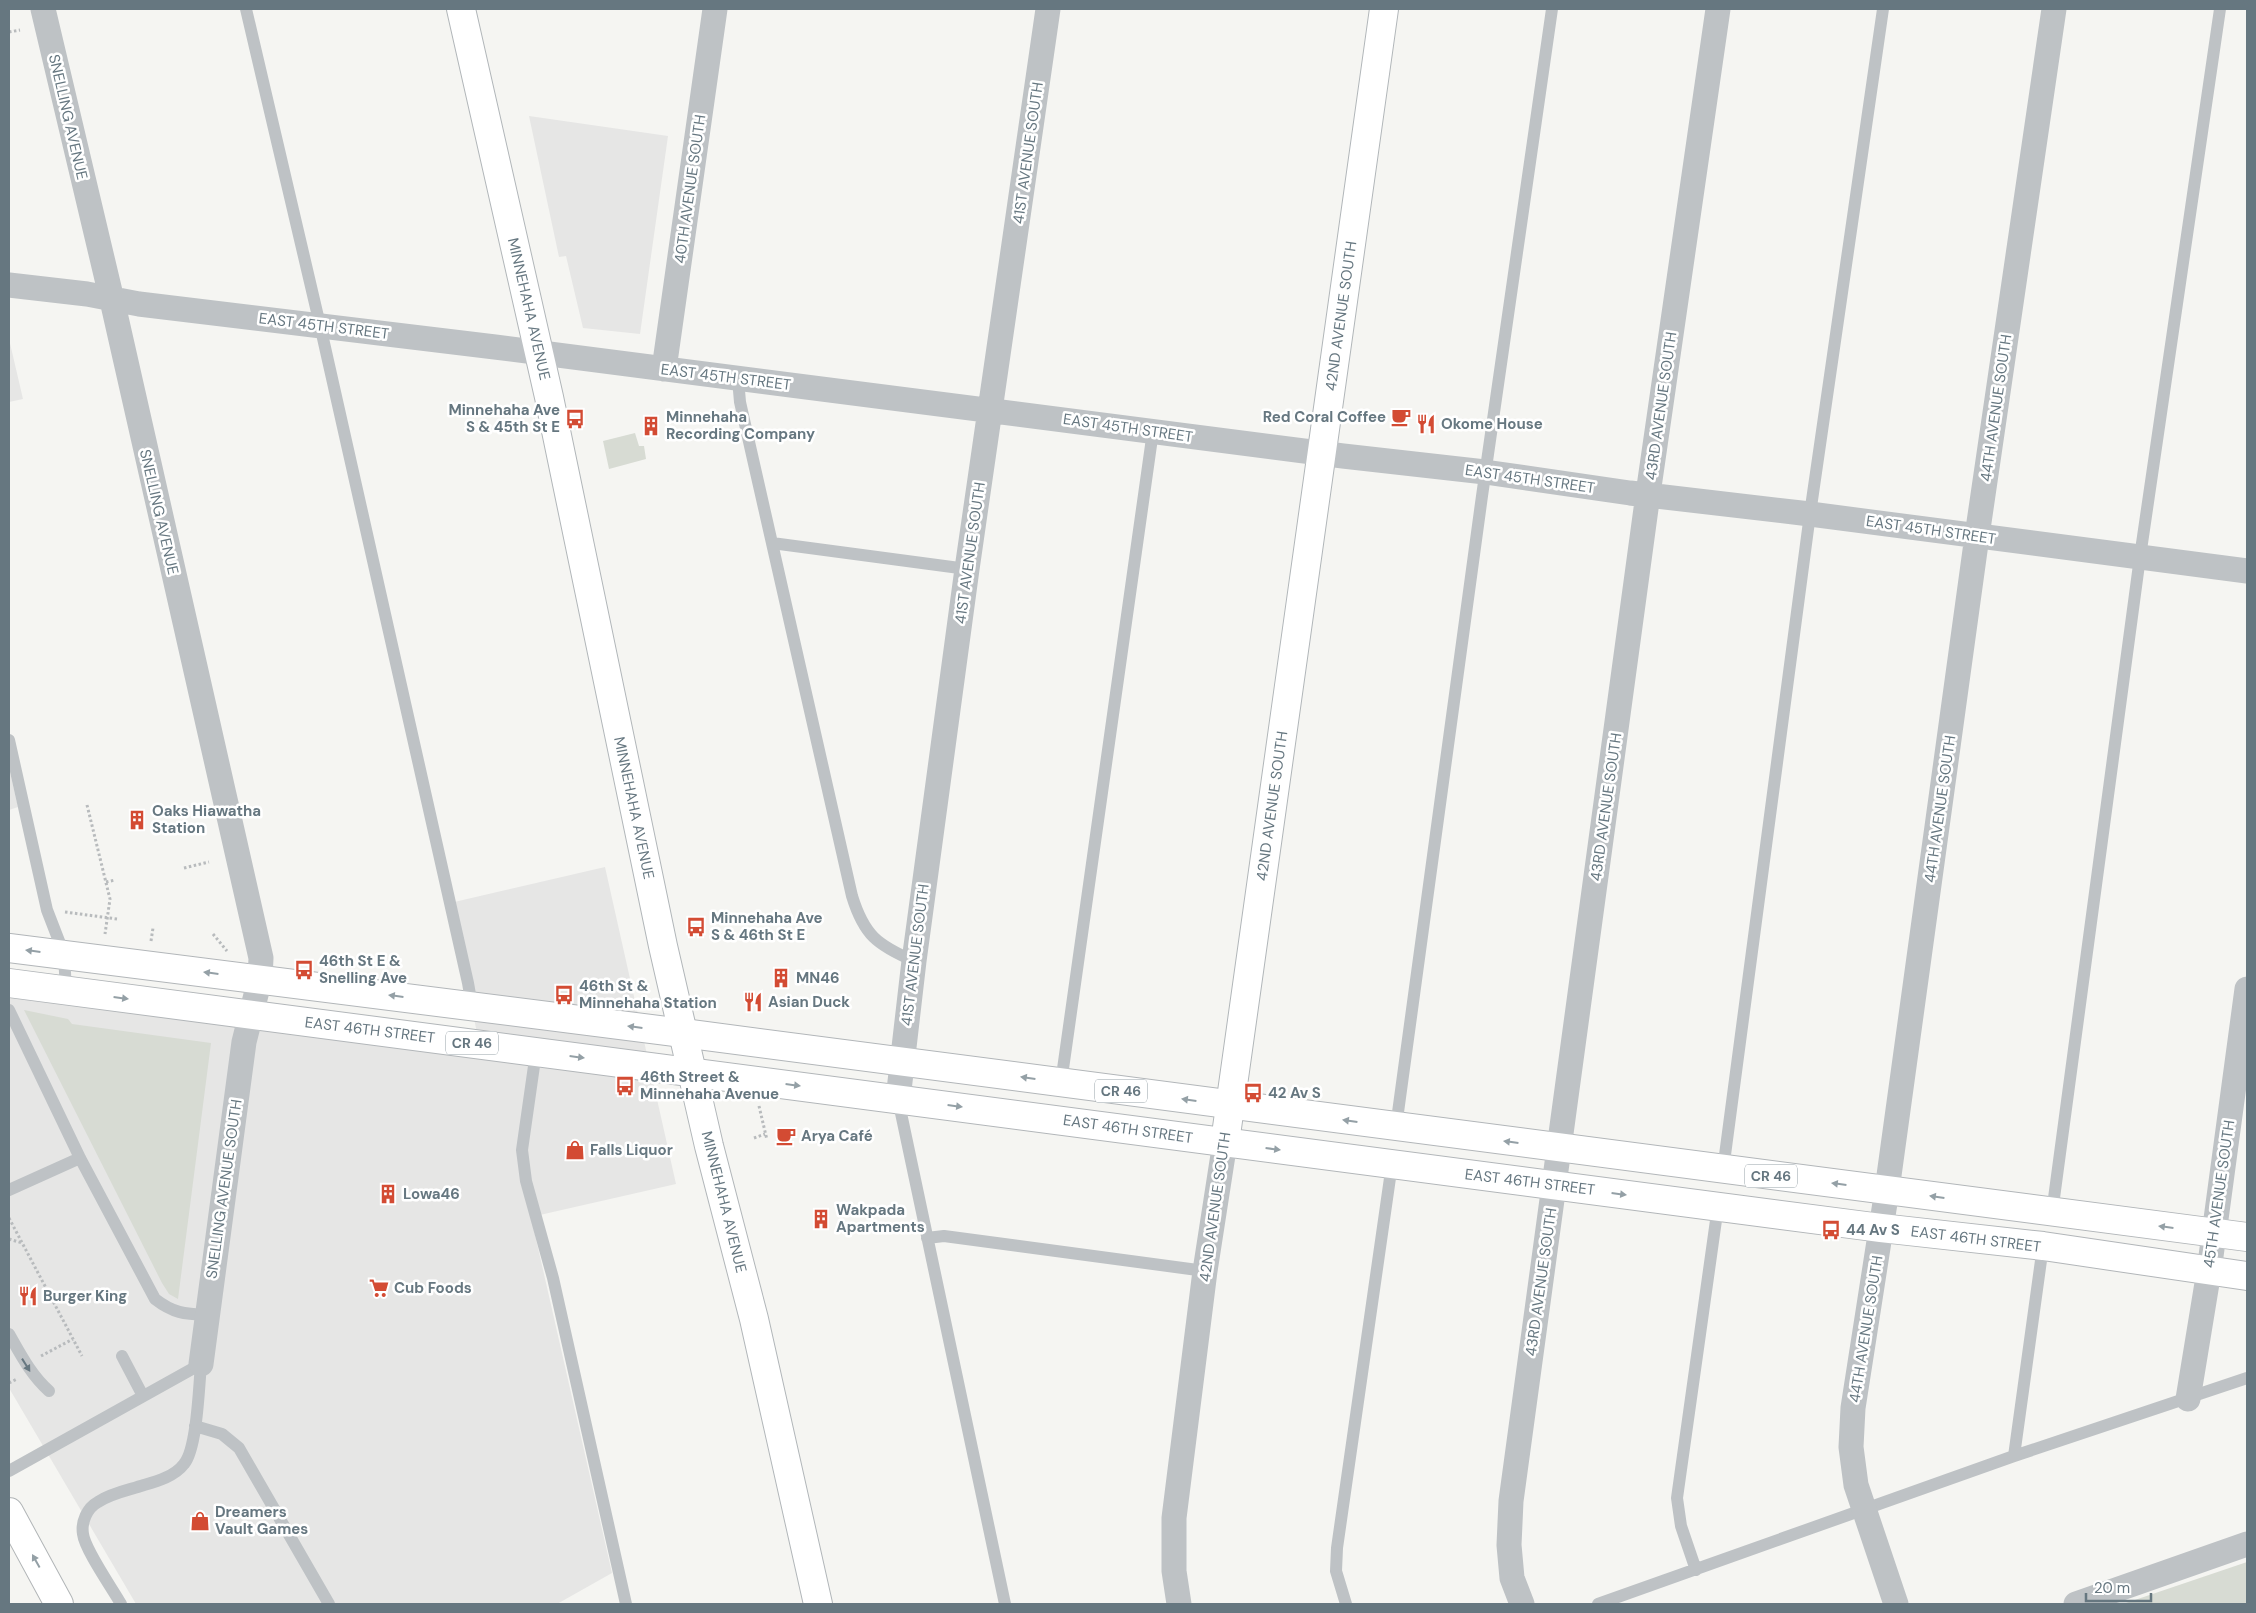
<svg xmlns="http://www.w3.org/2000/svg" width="2256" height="1613" font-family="'DM Sans',sans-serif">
  <rect width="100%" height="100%" fill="#f5f5f2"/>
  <path fill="#e6e6e5" d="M529,116L668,136L640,334L583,328L566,256L559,257Z
    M9,339L23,399L9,402Z
    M9,768L18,807L9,810Z
    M605,867L676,1184L531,1217L612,1573L557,1604H136L9,1388V976L482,1057L450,903Z"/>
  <path fill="#d7dbd3" d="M635,433L639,446H644L646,459L609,469L603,441Z
    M24,1010L68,1019L72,1024L211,1043L178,1299L169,1294L162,1283Z
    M2247,1562V1604H2123Z"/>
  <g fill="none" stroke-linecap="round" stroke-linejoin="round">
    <defs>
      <path id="secondary" d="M461,9L549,397L663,946L709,1146L754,1319L818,1604
        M1225,1142L1384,9"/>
      <path id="primary" d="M9,948L683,1033L2247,1237
        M9,983L1881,1228L2043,1246L2247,1276"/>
      <path id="highway" d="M9,1512L59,1604"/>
    </defs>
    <use href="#secondary" stroke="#b1b6b9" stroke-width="30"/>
    <use href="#primary" stroke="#b2b6b9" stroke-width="30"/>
    <use href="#highway" stroke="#b1b5b7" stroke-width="30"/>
    <path stroke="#b8bbbd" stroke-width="3" stroke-dasharray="2.5 2.5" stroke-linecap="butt" d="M9,32L20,30
      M87,805L110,899L105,934
      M184,868L209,862
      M106,882L115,880
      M65,912L117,919
      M213,934L227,951
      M151,941L153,928
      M759,1106L767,1140
      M754,1138L765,1134
      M9,1218L82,1356
      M9,1239L22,1243
      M41,1356L73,1339
      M9,1383L17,1379"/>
    <path stroke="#bec2c5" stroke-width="12" d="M246,9L320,325L468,983L472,1006
      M738,379L740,402L852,896C864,935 877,945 914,961
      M772,543L967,569
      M9,740L47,910L64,954L66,991
      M9,1010L80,1158L155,1299C173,1313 184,1314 207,1315
      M536,1052L522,1150L526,1181L553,1278L626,1604
      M1061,1083L1153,431
      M898,1099L1005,1604
      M1396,1127L1482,496L1552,9
      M1723,1170L1810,514L1883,9
      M9,1190L80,1158
      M2052,1213L2140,557L2220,9
      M927,1238L944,1236L1205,1271
      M9,1334C21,1355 31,1375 49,1391
      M122,1356L143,1396
      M195,1426L222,1434L239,1448L329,1604
      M2014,1456L2043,1246
      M9,1471L201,1364
      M1696,1570L1681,1526L1677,1498L1718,1206
      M121,1604C112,1588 85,1550 83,1534C81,1522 87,1508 98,1502C111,1493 129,1490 144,1485C158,1481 175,1476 184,1464C197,1449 199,1386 201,1364
      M1346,1604L1336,1571L1337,1548L1392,1164
      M1598,1604L2014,1456L2247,1378"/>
    <path stroke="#bec2c5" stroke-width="25" d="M43,9L112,300L261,958L260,979L244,1042L201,1364
      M9,285L87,294L139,304L495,347L1343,456L1485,472L1630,493L1810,514L2247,571
      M664,369L715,9
      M898,1099L914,961L967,569L1048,9
      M2188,1399L2209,1271L2247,989
      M1179,1604L1174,1571V1518L1205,1271L1225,1142
      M1522,1604L1512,1578L1509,1545L1511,1501L1648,494L1718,9
      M1896,1604L1856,1485L1851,1447L1853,1408L1887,1190L1977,536L2054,9
      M2076,1604L2247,1544"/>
    <use href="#secondary" stroke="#fff" stroke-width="28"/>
    <use href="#primary" stroke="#fff" stroke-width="28"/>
    <use href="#highway" stroke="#fff" stroke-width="28"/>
  </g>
  <defs><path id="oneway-solid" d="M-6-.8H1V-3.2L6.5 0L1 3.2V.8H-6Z" transform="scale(1.25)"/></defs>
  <g fill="#94a0a6">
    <use href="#oneway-solid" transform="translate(33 951) rotate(-173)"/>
    <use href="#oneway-solid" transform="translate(211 973) rotate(-173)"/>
    <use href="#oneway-solid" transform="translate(396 996) rotate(-173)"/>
    <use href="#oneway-solid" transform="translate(121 998) rotate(7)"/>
    <use href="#oneway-solid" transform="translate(635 1027) rotate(-173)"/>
    <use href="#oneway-solid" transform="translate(577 1057) rotate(7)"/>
    <use href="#oneway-solid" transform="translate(1028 1078) rotate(-172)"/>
    <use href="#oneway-solid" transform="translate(793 1085) rotate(7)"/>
    <use href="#oneway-solid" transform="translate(1189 1100) rotate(-172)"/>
    <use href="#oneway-solid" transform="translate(955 1106) rotate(7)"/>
    <use href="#oneway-solid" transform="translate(1350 1121) rotate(-172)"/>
    <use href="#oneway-solid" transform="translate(1511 1142) rotate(-173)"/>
    <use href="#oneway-solid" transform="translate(1273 1149) rotate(7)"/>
    <use href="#oneway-solid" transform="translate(1839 1184) rotate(-173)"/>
    <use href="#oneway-solid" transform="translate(1619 1194) rotate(7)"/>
    <use href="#oneway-solid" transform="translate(1937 1197) rotate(-172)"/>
    <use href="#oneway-solid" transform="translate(2166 1227) rotate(-173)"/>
    <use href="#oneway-solid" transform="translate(36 1561) rotate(-119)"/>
  </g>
  <use fill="#667780" href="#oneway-solid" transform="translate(26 1365) rotate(58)"/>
  <defs>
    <symbol id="cafe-bare" viewBox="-9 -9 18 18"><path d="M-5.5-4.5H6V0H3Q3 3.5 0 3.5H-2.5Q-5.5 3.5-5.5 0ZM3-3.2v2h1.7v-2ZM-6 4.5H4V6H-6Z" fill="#d34b33" stroke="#fff" stroke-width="2.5" paint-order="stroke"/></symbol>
    <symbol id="bus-bare" viewBox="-9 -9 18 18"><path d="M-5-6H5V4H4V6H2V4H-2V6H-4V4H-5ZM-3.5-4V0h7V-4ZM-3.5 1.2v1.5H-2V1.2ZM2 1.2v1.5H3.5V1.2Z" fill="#d34b33" stroke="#fff" stroke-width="2.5" paint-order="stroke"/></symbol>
    <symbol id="restaurant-bare" viewBox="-9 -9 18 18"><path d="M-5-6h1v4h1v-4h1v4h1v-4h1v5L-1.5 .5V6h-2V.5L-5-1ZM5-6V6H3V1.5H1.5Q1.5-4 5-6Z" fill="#d34b33" stroke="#fff" stroke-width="2.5" paint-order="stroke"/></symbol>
    <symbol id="building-bare" viewBox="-9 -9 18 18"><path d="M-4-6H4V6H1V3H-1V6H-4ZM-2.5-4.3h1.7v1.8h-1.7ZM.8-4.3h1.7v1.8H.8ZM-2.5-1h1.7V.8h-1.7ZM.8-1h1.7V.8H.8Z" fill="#d34b33" stroke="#fff" stroke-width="2.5" paint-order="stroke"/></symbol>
    <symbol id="shop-bare" viewBox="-9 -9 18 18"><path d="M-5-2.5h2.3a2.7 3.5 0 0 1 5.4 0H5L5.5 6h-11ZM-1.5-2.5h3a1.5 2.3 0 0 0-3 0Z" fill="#d34b33" stroke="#fff" stroke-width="2.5" paint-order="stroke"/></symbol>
    <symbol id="supermarket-bare" viewBox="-9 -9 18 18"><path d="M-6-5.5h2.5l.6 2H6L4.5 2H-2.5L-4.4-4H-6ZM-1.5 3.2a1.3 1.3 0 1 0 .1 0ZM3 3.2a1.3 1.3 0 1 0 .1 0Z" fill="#d34b33" stroke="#fff" stroke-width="2.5" paint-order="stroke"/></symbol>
  </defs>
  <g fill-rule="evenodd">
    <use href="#cafe-bare" x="1387" y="403" width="28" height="28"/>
    <use href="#bus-bare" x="561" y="405" width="28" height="28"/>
    <use href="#restaurant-bare" x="1412" y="410" width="28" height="28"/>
    <use href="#building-bare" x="637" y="412" width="28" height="28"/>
    <use href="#building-bare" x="123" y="806" width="28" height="28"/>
    <use href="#bus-bare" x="682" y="913" width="28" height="28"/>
    <use href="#bus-bare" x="290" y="956" width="28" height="28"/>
    <use href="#building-bare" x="767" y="964" width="28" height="28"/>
    <use href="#bus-bare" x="550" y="981" width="28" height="28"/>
    <use href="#restaurant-bare" x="739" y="988" width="28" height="28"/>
    <use href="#bus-bare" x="611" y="1072" width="28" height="28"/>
    <use href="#bus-bare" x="1239" y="1079" width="28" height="28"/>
    <use href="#cafe-bare" x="772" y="1122" width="28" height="28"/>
    <use href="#shop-bare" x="561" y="1136" width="28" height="28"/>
    <use href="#building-bare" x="374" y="1180" width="28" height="28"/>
    <use href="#building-bare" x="807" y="1205" width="28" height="28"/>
    <use href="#bus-bare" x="1817" y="1216" width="28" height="28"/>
    <use href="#supermarket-bare" x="365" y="1274" width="28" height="28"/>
    <use href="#restaurant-bare" x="14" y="1282" width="28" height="28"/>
    <use href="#shop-bare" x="186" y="1507" width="28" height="28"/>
  </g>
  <g text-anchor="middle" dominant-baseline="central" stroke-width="5" stroke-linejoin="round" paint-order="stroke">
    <g fill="#fff" stroke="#94a0a6" stroke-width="1">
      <rect x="446" y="1031.5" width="52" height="23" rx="4"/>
      <rect x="1095" y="1079.5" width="52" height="23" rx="4"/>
      <rect x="1745" y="1164.5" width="52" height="23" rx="4"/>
    </g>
    <g font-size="14" font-weight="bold" fill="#667780">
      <text x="472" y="1043">CR 46</text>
      <text x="1121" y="1091">CR 46</text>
      <text x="1771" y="1176">CR 46</text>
    </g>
    <g font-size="15" fill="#667780" stroke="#fff">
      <text transform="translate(68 117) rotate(77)">SNELLING AVENUE</text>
      <text transform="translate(1028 153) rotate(-82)">41ST AVENUE SOUTH</text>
      <text transform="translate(690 189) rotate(-82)">40TH AVENUE SOUTH</text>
      <text transform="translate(529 309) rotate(77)">MINNEHAHA AVENUE</text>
      <text transform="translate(1341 316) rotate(-82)">42ND AVENUE SOUTH</text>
      <text transform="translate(324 326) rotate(7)">EAST 45TH STREET</text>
      <text transform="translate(726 377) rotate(7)">EAST 45TH STREET</text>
      <text transform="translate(1661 406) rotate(-82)">43RD AVENUE SOUTH</text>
      <text transform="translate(1996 408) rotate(-82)">44TH AVENUE SOUTH</text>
      <text transform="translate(1128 428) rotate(8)">EAST 45TH STREET</text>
      <text transform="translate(1530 479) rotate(8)">EAST 45TH STREET</text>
      <text transform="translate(159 512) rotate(77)">SNELLING AVENUE</text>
      <text transform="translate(1931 530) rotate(8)">EAST 45TH STREET</text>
      <text transform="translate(970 553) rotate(-82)">41ST AVENUE SOUTH</text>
      <text transform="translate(1272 806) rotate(-82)">42ND AVENUE SOUTH</text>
      <text transform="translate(1606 807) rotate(-82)">43RD AVENUE SOUTH</text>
      <text transform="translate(634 808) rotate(78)">MINNEHAHA AVENUE</text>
      <text transform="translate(1940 809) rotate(-82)">44TH AVENUE SOUTH</text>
      <text transform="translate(915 955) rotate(-83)">41ST AVENUE SOUTH</text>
      <text transform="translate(370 1030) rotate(7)">EAST 46TH STREET</text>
      <text transform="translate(1128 1129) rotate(8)">EAST 46TH STREET</text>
      <text transform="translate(1530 1182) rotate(7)">EAST 46TH STREET</text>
      <text transform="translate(224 1189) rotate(-82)">SNELLING AVENUE SOUTH</text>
      <text transform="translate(2219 1194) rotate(-82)">45TH AVENUE SOUTH</text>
      <text transform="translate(724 1202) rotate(76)">MINNEHAHA AVENUE</text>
      <text transform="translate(1215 1207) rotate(-82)">42ND AVENUE SOUTH</text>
      <text transform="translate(1976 1239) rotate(7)">EAST 46TH STREET</text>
      <text transform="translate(1541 1282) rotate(-82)">43RD AVENUE SOUTH</text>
      <text transform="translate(1866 1329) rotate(-81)">44TH AVENUE SOUTH</text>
    </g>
    <g font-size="15" font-weight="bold" fill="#667780" stroke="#fff" text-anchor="start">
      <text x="560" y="410" text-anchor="end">Minnehaha Ave<tspan x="560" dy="17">S &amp; 45th St E</tspan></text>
      <text x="666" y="417">Minnehaha<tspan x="666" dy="17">Recording Company</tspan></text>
      <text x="1386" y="417" text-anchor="end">Red Coral Coffee</text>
      <text x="1441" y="424">Okome House</text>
      <text x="152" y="811">Oaks Hiawatha<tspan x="152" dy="17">Station</tspan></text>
      <text x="711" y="918">Minnehaha Ave<tspan x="711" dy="17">S &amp; 46th St E</tspan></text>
      <text x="319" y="961">46th St E &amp;<tspan x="319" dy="17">Snelling Ave</tspan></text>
      <text x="796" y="978">MN46</text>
      <text x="579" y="986">46th St &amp;<tspan x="579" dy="17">Minnehaha Station</tspan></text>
      <text x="768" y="1002">Asian Duck</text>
      <text x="640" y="1077">46th Street &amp;<tspan x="640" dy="17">Minnehaha Avenue</tspan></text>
      <text x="1268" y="1093">42 Av S</text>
      <text x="801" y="1136">Arya Café</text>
      <text x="590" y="1150">Falls Liquor</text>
      <text x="403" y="1194">Lowa46</text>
      <text x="836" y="1210">Wakpada<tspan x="836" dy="17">Apartments</tspan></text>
      <text x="1846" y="1230">44 Av S</text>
      <text x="394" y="1288">Cub Foods</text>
      <text x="43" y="1296">Burger King</text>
      <text x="215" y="1512">Dreamers<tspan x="215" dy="17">Vault Games</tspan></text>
    </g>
  </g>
  <rect width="2256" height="1613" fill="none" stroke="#667780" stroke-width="20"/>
  <path d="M2086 1593v8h65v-8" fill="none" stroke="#667780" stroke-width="2.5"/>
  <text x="2094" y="1593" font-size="15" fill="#667780" stroke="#ffffff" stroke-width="4" paint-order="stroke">20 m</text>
</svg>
